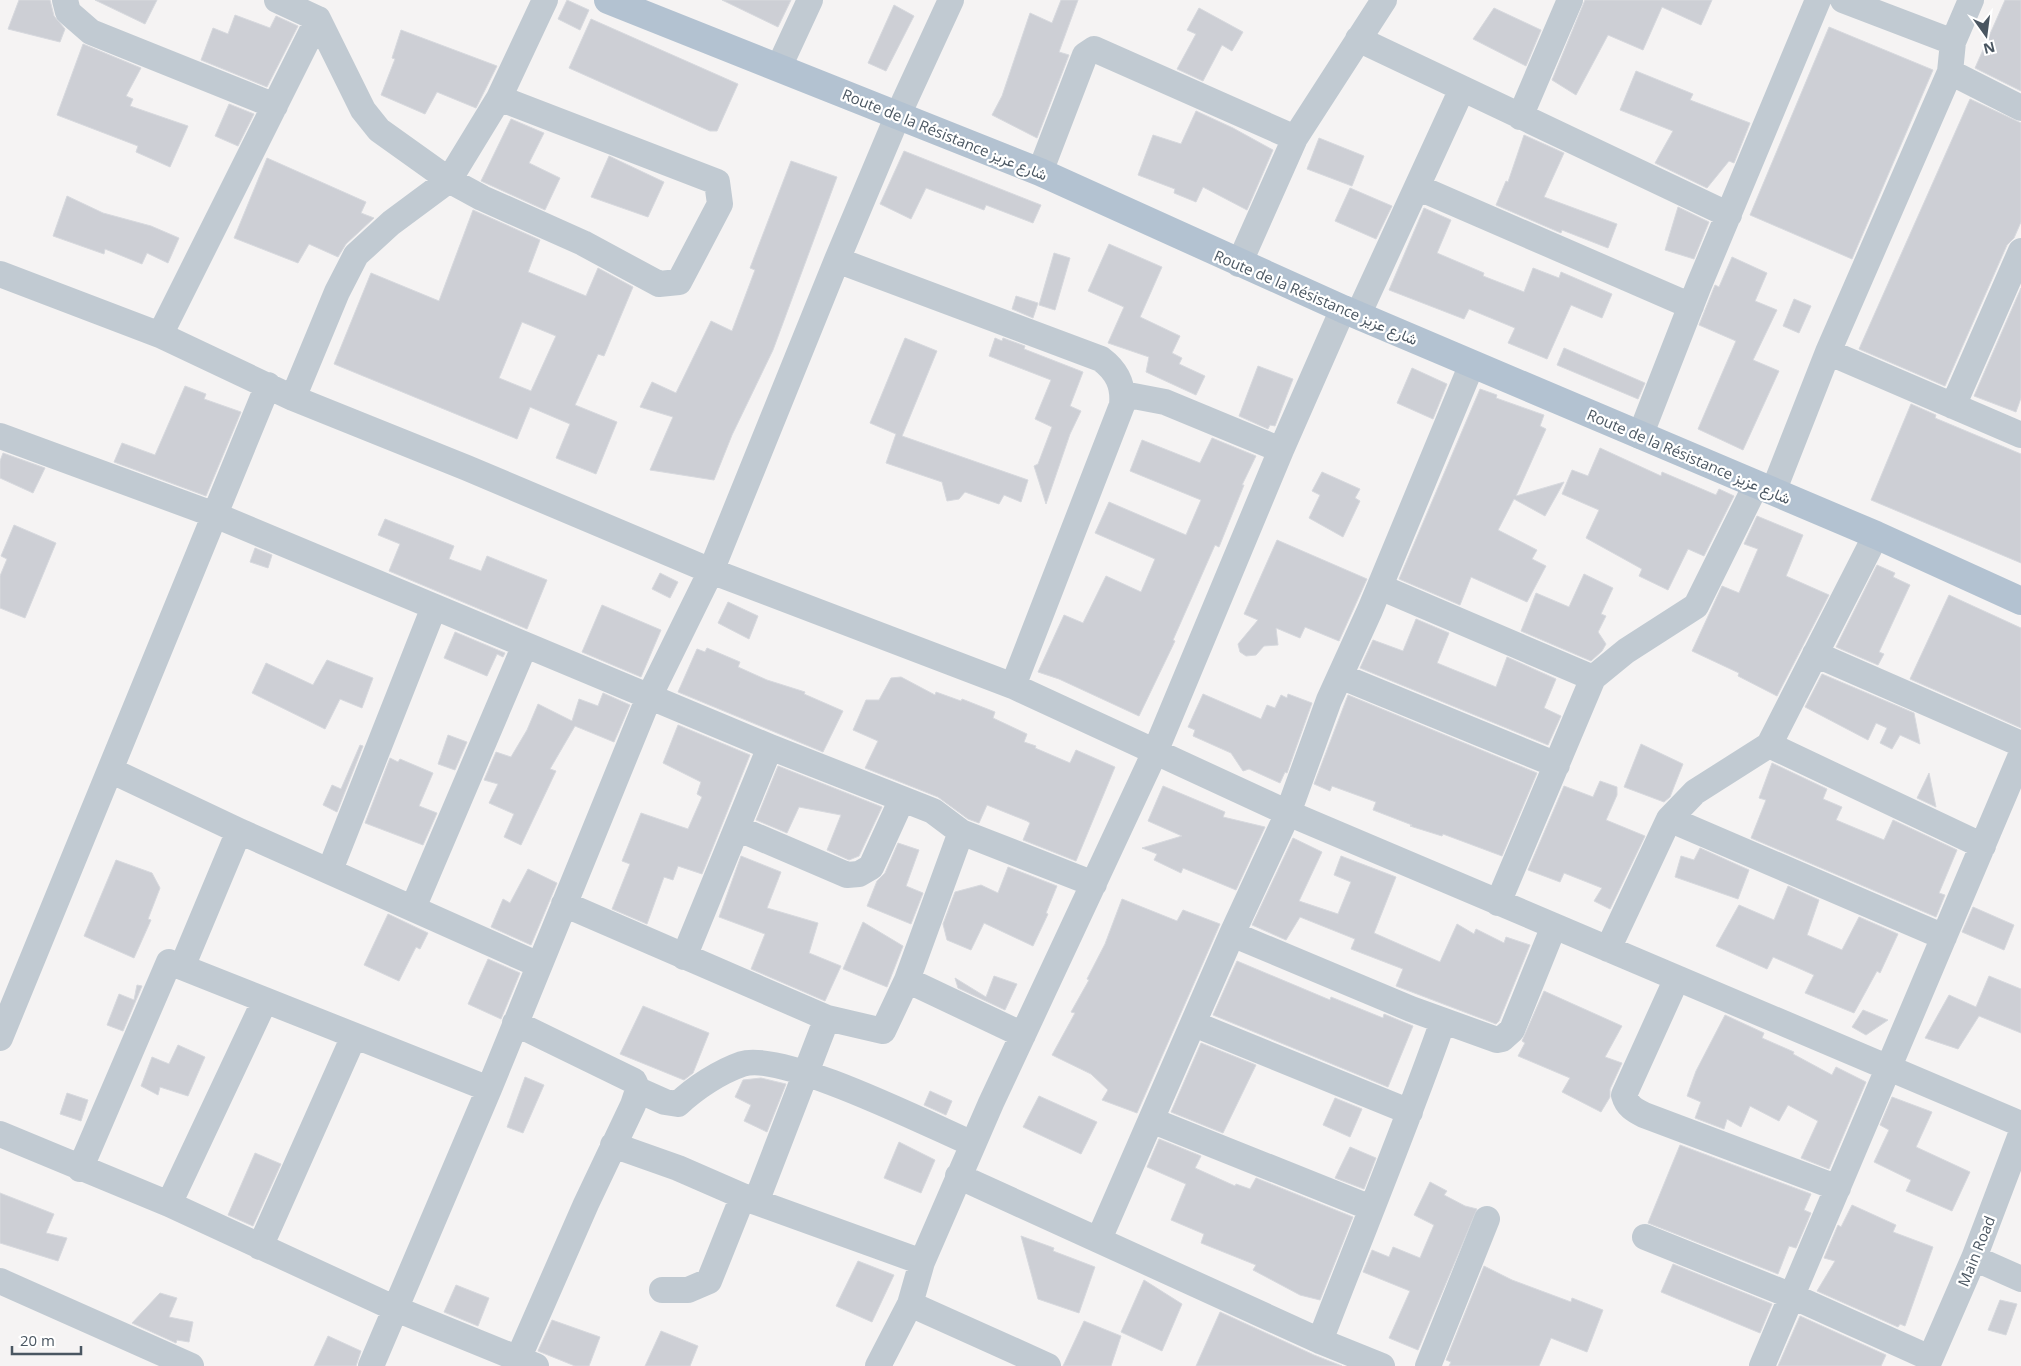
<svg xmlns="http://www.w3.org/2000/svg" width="2021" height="1366" font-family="'Open Sans',Vazirmatn,sans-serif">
  <rect width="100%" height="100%" fill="#f5f3f3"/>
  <path fill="#cdcfd5" stroke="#d7d9de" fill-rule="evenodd" d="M19,0H50L54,16L65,29L60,42L8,29Z
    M95,0H157L145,24Z
    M567,0L589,10L580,30L558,19Z
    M722,0H791L778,27Z
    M1061,0H1078L1059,52L1069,55L1037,138L992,115L1002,96L1030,13L1052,23Z
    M1585,0H1712L1701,25L1662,7L1643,50L1608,35L1576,95L1552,80Z
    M2005,0H2021V91L1975,68Z
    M894,5L914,16L886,71L868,63Z
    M1199,8L1243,32L1232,51L1222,45L1203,81L1177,69L1196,34L1187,30Z
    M1494,8L1541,30L1526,66L1473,39Z
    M235,15L270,28L276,16L298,26L267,87L201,60L213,28L228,34Z
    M591,19L738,84L717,131H710L569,68Z
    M1829,27L1933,70L1852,259L1750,215Z
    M401,30L497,66L476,108L437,92L425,114L381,95L395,59L392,58Z
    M83,44L141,68L126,96L133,99L130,106L188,126L170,167L136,152L138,146L57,115Z
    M1636,71L1693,94L1690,100L1750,123L1734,163L1729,161L1707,188L1655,163L1673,131L1620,110Z
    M1970,99L2021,123V222L2014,238L2007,245L1945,386L1859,349Z
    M229,104L254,114L238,146L215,136Z
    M1196,111L1233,128L1273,150L1247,210L1203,187L1196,202L1174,193L1175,189L1138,175L1153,135L1181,144Z
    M511,119L544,133L529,163L560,178L545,210L481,181Z
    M1524,135L1564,153L1544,197L1617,224L1608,248L1562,230L1561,233L1496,205L1506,181L1508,182Z
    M1319,138L1364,156L1352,186L1307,169Z
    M904,151L1041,205L1033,223L986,205L984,210L926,188L911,219L880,204Z
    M609,156L664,182L648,217L591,197Z
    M267,158L366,202L361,213L374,218L346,244L338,257L309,244L298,263L234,238Z
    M791,161L837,177L773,350L732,435L714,480L650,470L673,417L640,407L652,382L676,393L711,321L732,331L755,270L750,268Z
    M1350,188L1392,206L1376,239L1335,221Z
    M67,196L103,213L151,226L179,238L168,263L147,253L142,264L105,249L104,254L53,236Z
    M1678,207L1709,222L1694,259L1665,250Z
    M1424,208L1451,220L1437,253L1484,273L1483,276L1524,292L1533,268L1559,278L1561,272L1612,294L1602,318L1571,305L1547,359L1508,343L1515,328L1469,309L1464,319L1389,290Z
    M473,210L540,240L528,272L586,296L598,268L633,287L604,356L598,354L575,405L617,422L596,474L556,458L570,424L530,407L517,439L334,364L371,273L439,301ZM522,322L556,336L531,391L499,378Z
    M1109,244L1162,267L1140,317L1180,336L1172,353L1182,358L1179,364L1205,376L1196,395L1146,372L1149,357L1108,343L1124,307L1088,291Z
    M1054,253L1070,258L1055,310L1039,305Z
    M1732,257L1767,273L1755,301L1777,310L1753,360L1779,371L1743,450L1698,429L1736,341L1699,325L1715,285L1719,287Z
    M2021,288V398L2016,412L1974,396Z
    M1016,296L1038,303L1033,318L1012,309Z
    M1794,299L1811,306L1799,333L1783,326Z
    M905,338L937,351L902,436L1028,480L1021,502L1004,495L999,504L965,492L959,499L947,501L942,482L886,463L896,434L870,423Z
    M995,338L1002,341L1003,338L1025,346L1024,349L1083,372L1070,406L1081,411L1070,434L1046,504L1034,466L1038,464L1052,427L1035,419L1051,380L989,356Z
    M1564,348L1645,383L1638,399L1557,365Z
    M1258,366L1293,379L1275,426L1270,425L1268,429L1239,416Z
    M1412,368L1447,384L1433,419L1397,403Z
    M185,386L206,394L204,399L241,412L206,496L114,462L122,443L155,455Z
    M1480,389L1497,395L1496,398L1544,415L1540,426L1546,429L1516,496L1564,482L1545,516L1514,499L1498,530L1537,550L1532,559L1546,566L1527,602L1471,577L1460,605L1399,579Z
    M1911,404L1936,415L1935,418L2021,454V563L1871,500Z
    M1212,438L1256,456L1242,485H1244L1219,547L1215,545L1173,640L1175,641L1139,716L1059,679L1038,672L1064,615L1083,623L1106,576L1141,592L1155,559L1095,533L1109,502L1186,535L1201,500L1130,471L1142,440L1200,463Z
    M1600,448L1661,476L1662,472L1716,495L1719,489L1734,496L1704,556L1688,549L1668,590L1639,576L1642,569L1586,538L1599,510L1562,494L1572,470L1588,476Z
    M3,453L45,468L33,493L0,478V461Z
    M1322,472L1360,489L1355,498L1360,501L1343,537L1309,518L1320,495L1312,491Z
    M1757,516L1803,535L1786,576L1829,595L1777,696L1738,676L1739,673L1692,651L1722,586L1739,593L1758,549L1744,544Z
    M385,519L454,546L449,559L481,571L487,556L547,580L527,629L389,571L400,544L378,535Z
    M14,525L56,543L25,618L0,608V576L7,559L1,556Z
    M1277,540L1367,579L1339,641L1305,627L1300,638L1276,628L1278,645L1264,646L1256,655L1246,656L1240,652L1238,644L1258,620L1244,614Z
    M255,548L272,555L268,568L250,562Z
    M1877,565L1895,573L1893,577L1910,585L1879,652L1884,654L1878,665L1836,647Z
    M660,573L678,582L670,598L652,589Z
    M1584,574L1613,588L1601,614L1606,616L1598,632L1606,644L1602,651L1591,661L1521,631L1536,593L1569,607Z
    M1949,595L2021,628V728L1910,679Z
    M728,602L758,616L749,639L718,623Z
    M602,605L661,630L641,677L582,652Z
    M1416,619L1449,633L1437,663L1496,687L1507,657L1556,679L1544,708L1561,716L1548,745L1360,668L1373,640L1403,651Z
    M455,632L505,653L503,657L497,654L487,676L444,658Z
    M707,648L740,662L738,667L767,680L805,692L804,694L843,711L823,752L678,692L697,649L705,652Z
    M327,660L373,678L362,708L340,699L325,729L252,693L266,663L313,685Z
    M1822,674L1914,713L1920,744L1900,735L1892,749L1880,743L1887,728L1876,723L1868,740L1805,707Z
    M901,677L935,695L936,692L961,701L962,699L995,712L993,718L1027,734L1024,742L1036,746L1035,748L1070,763L1076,750L1115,767L1076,861L1023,840L1030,823L1027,821L987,805L979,823L968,819L938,797L865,768L878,741L853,730L866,700H879L891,678Z
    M603,693L630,705L614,742L575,726L550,769L556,771L521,845L504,837L514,814L489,803L498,784L484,780L496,752L511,757L527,730L538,704L572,721L579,699L598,706Z
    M1203,694L1261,719L1267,705L1275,708L1281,695L1287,698L1288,694L1312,703L1287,773L1285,772L1280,783L1249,769L1243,771L1231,753L1193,736L1195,730L1188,727Z
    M1348,695L1537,773L1502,856L1443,834L1442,836L1410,826L1412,825L1373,810L1376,802L1332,786L1330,791L1314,784Z
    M678,725L750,755L702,874L678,866L673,880L664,877L647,924L612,909L630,864L622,861L641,813L688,829L702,797L697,794L701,782L663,763Z
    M448,735L467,742L455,770L438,764Z
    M1641,744L1683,764L1670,797L1664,802L1624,787Z
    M360,745L363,746L337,812L323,805L332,785L341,789Z
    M390,758L398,762L400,759L433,773L419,806L437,813L423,845L365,823Z
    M1772,763L1827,789L1823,799L1842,807L1836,820L1884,840L1893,820L1957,850L1939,893L1945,895L1936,917L1751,838L1766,800L1759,798Z
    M778,766L882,807L859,856L849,860L827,850L841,815L799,807L787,833L756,820Z
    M1929,773L1936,807L1917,798Z
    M1600,781L1617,787V795L1606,820L1645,836L1610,909L1594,901L1602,888L1564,873L1560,882L1528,870L1564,786L1593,797Z
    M1163,786L1225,812L1223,817L1265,827L1236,890L1183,868L1181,873L1154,860L1157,854L1142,848L1182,836L1148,821Z
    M1293,838L1322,852L1299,901L1338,914L1351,882L1334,875L1341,856L1396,877L1374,933L1440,962L1457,924L1474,934L1476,929L1504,943L1506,937L1530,945L1499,1021L1496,1024L1396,986L1403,969L1351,949L1355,939L1300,917L1286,940L1252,925Z
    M898,843L919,850L906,886L923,893L911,924L867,906L877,881L885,873Z
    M1700,848L1749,870L1738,899L1675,877L1681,856L1694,860Z
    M741,856L781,872L767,908L818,923L809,953L841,966L825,1001L751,969L765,934L719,917Z
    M116,860L152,873L160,888L148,919L151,920L134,958L84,936Z
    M1008,867L1057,886L1046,913L1048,914L1033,946L984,923L971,950L947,940L943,924L955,892L981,885L998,893Z
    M528,869L557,883L531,945L491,927L503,899L510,903Z
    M1788,886L1819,900L1807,935L1842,950L1859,917L1898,934L1880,973L1877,971L1854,1013L1805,993L1814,975L1773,957L1767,969L1716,946L1739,905L1774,920Z
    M1122,899L1177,921L1183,910L1220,924L1137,1113L1102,1100L1108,1090L1091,1074L1052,1055L1075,1013L1071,1012L1089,980L1087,979L1105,944Z
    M1973,907L2014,925L2004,950L1962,932Z
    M388,914L428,933L420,949L416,947L399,981L364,965Z
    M863,922L903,946L887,987L843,969Z
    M488,959L520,973L501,1019L468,1004Z
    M1237,961L1330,1000L1331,997L1383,1018L1384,1014L1413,1026L1388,1087L1213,1015Z
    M994,976L1017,984L1005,1010L958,988L955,978L986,997Z
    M1989,976L2021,989V1033L1979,1016L1958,1049L1925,1038L1949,995L1976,1007Z
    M137,985L142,986L123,1031L107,1025L119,994L134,1000Z
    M1544,991L1622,1026L1605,1057L1622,1063L1610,1089V1097L1601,1112L1562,1092L1570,1078L1518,1056L1525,1043L1522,1041Z
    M643,1006L709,1033L693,1073L684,1080L620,1054Z
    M1863,1010L1888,1020L1866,1035L1852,1027Z
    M1725,1015L1764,1033L1762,1038L1794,1052L1793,1054L1832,1075L1836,1067L1866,1082L1829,1169L1801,1158L1818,1121L1788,1105L1779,1121L1750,1106L1741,1127L1727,1119L1724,1129L1695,1118L1701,1102L1687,1096L1696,1071Z
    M1201,1043L1256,1065L1223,1133L1171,1112Z
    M178,1045L205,1057L188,1096L160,1087L158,1095L141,1086L152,1057L169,1064Z
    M525,1077L544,1085L523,1133L507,1127Z
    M761,1078L786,1084L767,1132L744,1121L751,1105L735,1097L743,1080Z
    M930,1091L952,1101L946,1115L924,1105Z
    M67,1093L88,1100L81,1121L60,1114Z
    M1039,1096L1097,1122L1081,1154L1023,1127Z
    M1892,1097L1932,1112L1916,1147L1970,1172L1952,1211L1906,1191L1911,1180L1874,1162L1889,1130L1880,1125Z
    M1335,1098L1362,1109L1350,1137L1323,1125Z
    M1159,1139L1201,1156L1195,1168L1235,1186L1236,1184L1250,1189L1256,1178L1353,1217L1320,1300L1300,1295L1253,1270L1256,1265L1201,1243L1204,1234L1171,1220L1186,1184L1147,1167Z
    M899,1142L935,1160L921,1193L884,1178Z
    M1680,1145L1811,1194L1804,1210L1811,1213L1796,1248L1789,1246L1778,1274L1648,1223Z
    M1350,1147L1376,1158L1364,1189L1335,1178Z
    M255,1153L281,1164L253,1226L228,1215Z
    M1430,1182L1447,1191L1444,1195L1465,1206L1477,1209L1418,1350L1389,1338L1410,1291L1363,1272L1372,1250L1389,1257L1393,1247L1420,1258L1434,1225L1414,1215Z
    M0,1193L54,1214L46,1233L67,1238L58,1261L0,1243Z
    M1852,1205L1896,1225L1893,1232L1933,1247L1905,1326L1900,1324L1898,1327L1817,1291L1835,1261L1824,1258L1838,1225L1841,1227Z
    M1021,1236L1054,1248L1053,1251L1095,1267L1079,1313L1038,1299Z
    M858,1261L894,1275L872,1322L836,1306Z
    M1673,1264L1772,1304L1760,1333L1661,1292Z
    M1484,1266L1512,1280L1571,1302L1572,1298L1603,1310L1587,1352L1551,1338L1539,1366H1449L1451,1362L1446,1360Z
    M1144,1280L1182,1304L1162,1351L1121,1332Z
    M456,1285L489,1298L478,1326L444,1312Z
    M160,1293L177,1298L169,1317L193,1322L189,1342L177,1340L176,1343L132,1323Z
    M2000,1300L2017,1304L2006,1335L1988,1330Z
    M1220,1312L1314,1355L1342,1366H1196Z
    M1800,1316L1886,1355L1881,1366H1778Z
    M552,1320L600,1337L589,1366H575L538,1351Z
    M1084,1321L1121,1336L1111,1366H1063Z
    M661,1331L698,1346L690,1366H645Z
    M328,1336L361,1351L356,1366H314Z"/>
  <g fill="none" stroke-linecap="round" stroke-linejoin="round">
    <path stroke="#c1cad2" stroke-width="26" d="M65,0L68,12L91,32L275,106
      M277,0L318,19L363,110L379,130L449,180L482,198L583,243L659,284L679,282L720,204L717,182L499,98
      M1843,0L1953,42
      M1358,39L1729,215
      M779,67L810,0
      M1950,72L2021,108
      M1520,117L1570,0
      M1040,172L1085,55L1094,49L1295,138
      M1417,187L1691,306
      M837,260L1101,359C1117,371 1124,385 1122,405L1013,686
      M1239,264L1295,138L1384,0
      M0,274L160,335L293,398L467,468L711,571L1013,686L1288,813L2021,1124
      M1358,315L1462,89
      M160,335L318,19
      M1828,352L2021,435
      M1123,394L1165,402L1281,450
      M293,398L337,292L356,255L391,223L449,180L499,98L545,0
      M1953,406L2021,251
      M0,436L215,515L770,747L933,811L961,832L1094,884
      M1640,436L1699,285L1818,0
      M1773,492L1828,352L1950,72L1953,42L1971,0
      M1380,587L1593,678
      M1815,654L2021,744
      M1340,676L1557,765
      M1769,745L1876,535
      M110,770L239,831L539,965
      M1669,819L1944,937
      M737,828L847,875L859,874L871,867L902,799
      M330,870L434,607
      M1498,903L1593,678L1626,651L1696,606L1756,485
      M564,904L827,1018L883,1031L907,980L961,832
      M413,908L525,645
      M1232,934L1411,1009L1497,1040L1502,1039L1512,1030L1554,926
      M1608,949L1669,819L1695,792L1769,745L1983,846
      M684,957L770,747
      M182,967L239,831
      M1677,978L1624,1095C1627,1106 1634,1110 1644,1115L1838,1188
      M907,980L1023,1035
      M515,1023L634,1081L638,1090L633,1105L586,1204L518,1359
      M1194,1024L1410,1112
      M0,1038L268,385
      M638,1090L665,1102L678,1104C695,1088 719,1072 742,1064C782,1051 929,1125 973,1144
      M1151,1120L1371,1208
      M0,1134L169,1204L396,1309L536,1366
      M613,1145L678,1168L756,1202L922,1262
      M80,1169L169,962L489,1089
      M958,1176L1320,1341L1382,1366
      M756,1202L827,1018
      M169,1204L265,1000
      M1645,1237L1792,1296L1930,1358
      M1099,1239L1232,934L1288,813L1329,700L1370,610L1472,364
      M260,1247L354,1036
      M1974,1258L2021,1279
      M0,1281L191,1366
      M662,1290H688L709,1281L743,1196
      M910,1304L1048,1366
      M1320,1341C1361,1234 1405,1129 1443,1021
      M371,1366L489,1089L649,697L711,571L837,260L898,115L951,0
      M878,1366L910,1304L922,1262L991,1103L1155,752L1281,450L1343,309
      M1428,1366L1487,1219
      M1762,1366L2021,755
      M1927,1366L1974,1258L2021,1134"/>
    <path stroke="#b3c2d1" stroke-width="28" d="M608,0L1040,172L1343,309L1876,535L2021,601"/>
  </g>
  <g text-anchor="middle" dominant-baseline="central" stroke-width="4.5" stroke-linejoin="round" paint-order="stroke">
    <g font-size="15" fill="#4a5661" stroke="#fff">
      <text transform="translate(945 134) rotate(22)">Route de la Résistance شارع عزيز</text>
      <text transform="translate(1316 297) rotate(23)">Route de la Résistance شارع عزيز</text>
      <text transform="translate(1689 456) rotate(23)">Route de la Résistance شارع عزيز</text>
      <text transform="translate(1976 1251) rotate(-68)">Main Road</text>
    </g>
  </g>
  <g transform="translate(1986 35) rotate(166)" stroke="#ffffff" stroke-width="4" paint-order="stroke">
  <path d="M0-4L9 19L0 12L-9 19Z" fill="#4a5661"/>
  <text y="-8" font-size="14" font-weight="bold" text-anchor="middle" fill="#4a5661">N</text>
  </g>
  <path d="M12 1346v8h69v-8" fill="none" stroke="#4a5661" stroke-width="2.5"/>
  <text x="20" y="1346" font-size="15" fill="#4a5661" stroke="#ffffff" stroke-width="4" paint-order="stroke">20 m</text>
</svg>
